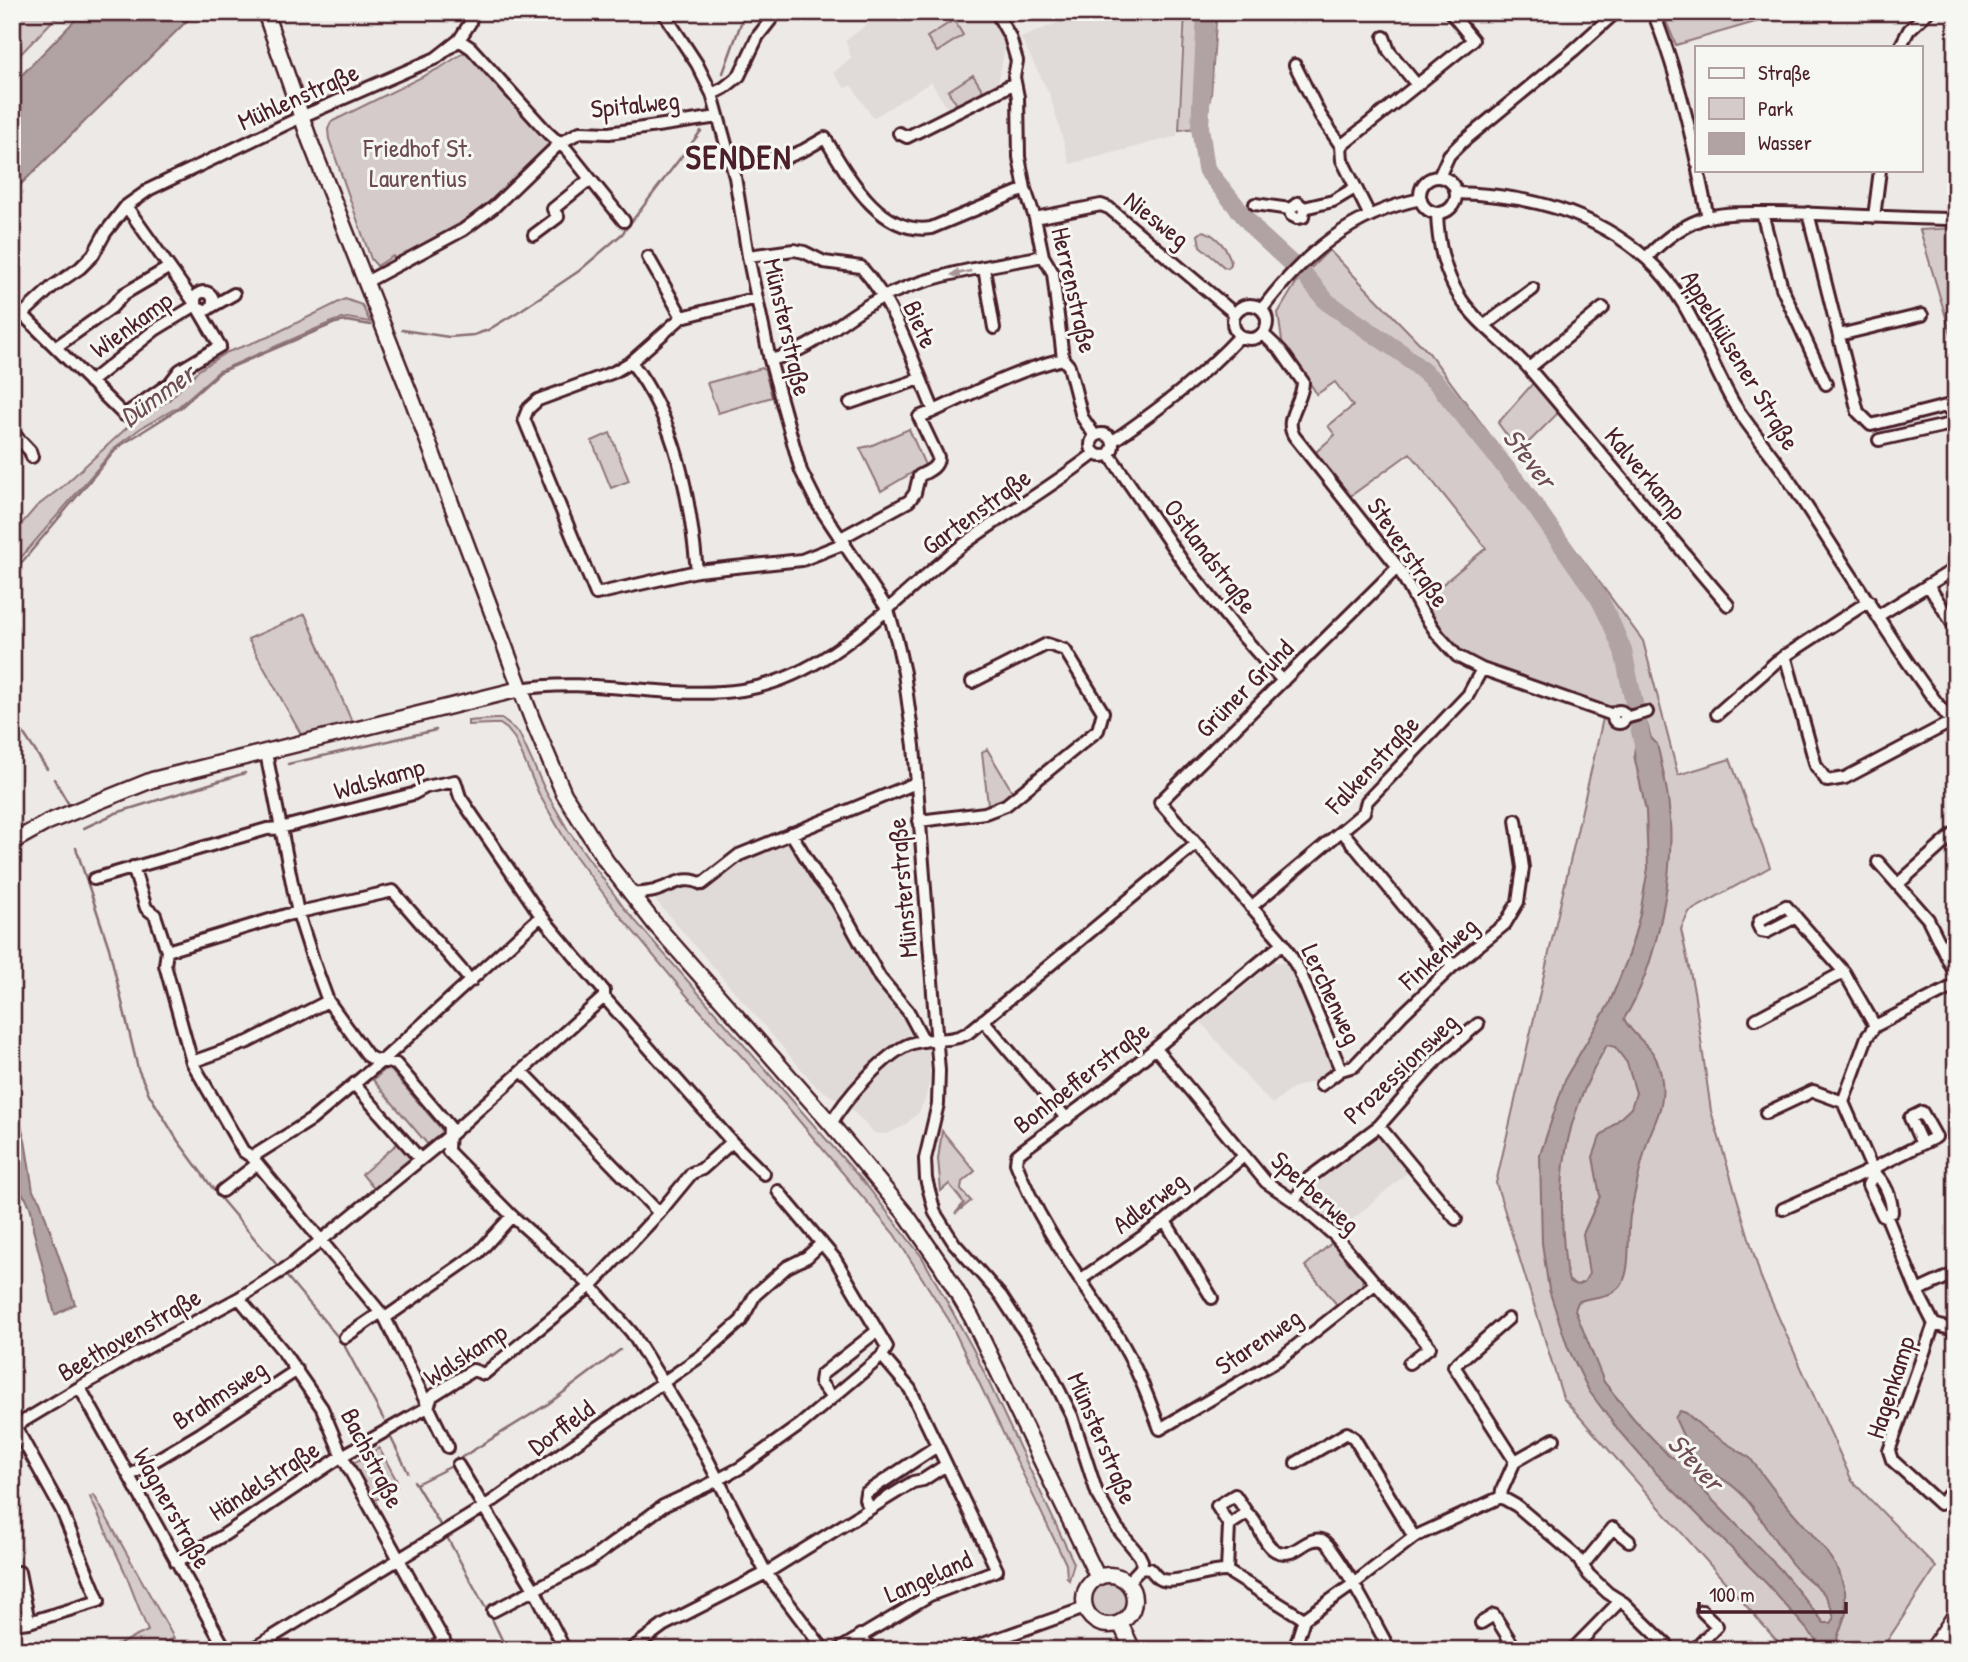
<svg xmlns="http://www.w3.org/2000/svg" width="1968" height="1662" font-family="'Patrick Hand',sans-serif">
  <rect width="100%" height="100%" fill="#ece9e6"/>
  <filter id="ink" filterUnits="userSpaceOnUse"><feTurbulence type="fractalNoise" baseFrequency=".0143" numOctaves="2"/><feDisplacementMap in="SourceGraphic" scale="14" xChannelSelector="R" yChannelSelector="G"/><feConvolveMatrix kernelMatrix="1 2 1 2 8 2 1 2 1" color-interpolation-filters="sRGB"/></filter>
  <g filter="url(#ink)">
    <path fill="#e0dad8" d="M882,12H988L1005,45L997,89L950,113L931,82L873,118L851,85L845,88L833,73L851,58L846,41Z
      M1083,12H1183L1177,136L1070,164L1050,95L1021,38Z
      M789,835L928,1043L930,1078L925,1099L919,1112L904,1126L886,1134L874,1133L850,1108L816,1086L647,890L675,880L702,884L741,857Z
      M1274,962L1289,963L1330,1051V1067L1322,1079L1294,1087L1272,1104L1250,1081L1201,1022Z
      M1379,1136L1409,1171L1339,1231L1306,1202L1309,1189Z"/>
    <path fill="#d4cbca" stroke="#8f757a" stroke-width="2" d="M24,12H61L12,63V27Z
      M1185,12H1221L1216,21L1211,95L1203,127L1179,130Z
      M1662,12H1790L1676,45Z
      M954,20L963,35L937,52L927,37Z
      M468,50L551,145L494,200L457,228L397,261L393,256L377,266L371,259L329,139L328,129L331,122L440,68Z
      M973,75L983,91L958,106L948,91Z
      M1956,228V351L1920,230Z
      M1203,231C1216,234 1230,251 1231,264L1228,268L1224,267L1200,246L1198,235Z
      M1329,250L1429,353L1643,641L1678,775L1730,759L1770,867L1689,912L1681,929L1694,991L1711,1111L1761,1278L1852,1481L1936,1567L1881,1650H1785L1563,1398L1496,1183L1605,710L1487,666L1457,651L1421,602L1486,548L1410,453L1349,497L1316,452L1335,435L1328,426L1353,406L1335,382L1317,394L1282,341L1278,313L1296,283Z
      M345,299L362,305L370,322L347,318L334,321L219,371L178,407L141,428L117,446L12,568V535L36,507L62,487L132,423L168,401L199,370L225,353L268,337Z
      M762,368L765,371L772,397L718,413L707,383Z
      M1534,382L1559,412L1519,452L1498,423Z
      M909,429L925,465L881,491L860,448L870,446Z
      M610,433L629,481L611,488L592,441Z
      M305,614L353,724L302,736L248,639Z
      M494,719H502L519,733L546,792L568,830L624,908L867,1186L922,1257L973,1349L1074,1563L1069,1580L1067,1578L1066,1564L949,1320L894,1234L790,1110L688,997L617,912L571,850L539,794L515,739L507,729L500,724H493L468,725V721Z
      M987,749L1012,791L1002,800L988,805L982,752Z
      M388,1067L443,1131V1134L429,1146L373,1080Z
      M942,1131L975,1171L962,1182L961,1190L971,1201L955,1214L964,1203L949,1184L941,1191L938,1159Z
      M398,1143L413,1161L376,1191L362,1174Z
      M1334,1241L1363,1276L1362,1287L1338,1306L1305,1266Z
      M379,1448L397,1481V1487L372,1502L354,1463Z
      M94,1495L174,1638L151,1650H106L148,1631L124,1570L90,1497Z
      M1090 1601a19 19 0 1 1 38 0a19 19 0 1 1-38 0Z"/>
    <path fill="#b1a2a3" stroke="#886e73" stroke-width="2" fill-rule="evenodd" d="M83,12H196L12,193V85Z
      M1647,724L1651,738L1657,744C1662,765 1667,786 1669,807C1676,870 1657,966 1624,1019C1639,1046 1657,1042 1662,1081C1665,1107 1655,1120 1647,1143C1640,1167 1635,1192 1630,1216C1627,1234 1632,1271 1621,1285C1609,1300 1593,1295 1578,1302L1575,1310L1604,1382L1634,1419L1669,1456L1679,1460L1688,1455L1690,1451L1675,1418L1680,1411L1686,1413L1707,1431L1750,1458L1778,1495L1824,1548L1839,1571L1845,1591L1846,1613L1837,1638L1845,1650H1825L1767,1584L1654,1471L1619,1431L1589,1391L1568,1348L1549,1290L1542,1243L1540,1155L1566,1077L1609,1004L1629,955L1640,914L1648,868L1646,811L1634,755L1636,740L1633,728ZM1607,1045L1615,1047L1627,1063L1636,1093L1631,1108L1600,1137L1593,1157L1600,1196L1583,1234L1589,1274L1584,1282L1577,1285L1569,1281L1566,1269C1556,1181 1561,1123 1607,1045ZM1700,1470C1748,1481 1764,1529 1792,1564C1811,1587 1828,1585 1834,1619L1831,1623H1824L1781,1570L1695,1482V1475Z
      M12,1094L25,1140L33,1191L40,1201L75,1304L55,1315L33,1229C33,1213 31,1203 20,1191V1179L15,1171Z"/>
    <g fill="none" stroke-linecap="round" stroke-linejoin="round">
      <path stroke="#886e73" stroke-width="2.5" d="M723,73L745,12
        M402,330L449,337L474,335L488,330L521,310L579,271L622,234L701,131
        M12,574L118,447L180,408L220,372L335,323L347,321L371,325
        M12,716L47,769
        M288,764L436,730
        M54,779L68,803
        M84,828L116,813L245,773
        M76,848L109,948L138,1069L149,1094L178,1141L214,1190
        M221,1199L277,1265
        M288,1278L343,1343L384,1420
        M391,1438L408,1472
        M459,1459L548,1404L620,1350
        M414,1481L442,1528
        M416,1484L452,1466
        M448,1539L485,1607
        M492,1619L507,1650"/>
      <path stroke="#b1a2a3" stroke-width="18" d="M1206,12L1200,127L1206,169L1258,233L1308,279L1327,302L1403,354L1437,383L1523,489L1599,598L1610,620L1623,651L1644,750"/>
      <defs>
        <path id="minor" d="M663,12L697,64L712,94L735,177L748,256L770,360L801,471L817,503L888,610L897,641L904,673L914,746L939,1071L938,1104L925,1159L926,1179L935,1213L954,1243L1001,1296L1048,1368L1072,1416L1097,1493L1117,1528L1139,1555L1142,1561L1141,1568L1150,1569C1154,1573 1157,1579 1163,1580C1176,1584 1209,1570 1227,1571L1304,1619
          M996,12L1010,37L1017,61L1014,77L1018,97L1019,157L1025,189L1035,218L1043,256L1053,273L1063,359L1069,366L1082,417L1095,436
          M1653,12C1673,61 1686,111 1697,163
          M1384,37L1389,51L1417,85
          M459,40L471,48L548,133L567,150L624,221
          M1900,47L1909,30L1928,12
          M1295,65L1320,115L1341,146L1342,160L1369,214
          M712,94L724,88L739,76L758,36L777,12
          M899,133L907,137L1015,83
          M1341,146L1473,40L1450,12
          M732,162L783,159L804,150L825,138C847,174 879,236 931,228L1025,189
          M1698,170L1708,218
          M1439,177L1449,155L1460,144L1574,50L1616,12
          M1420 195a18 18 0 1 1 36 0a18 18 0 1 1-36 0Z
          M1456,193C1528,195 1593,211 1647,259C1690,297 1706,356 1734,404C1748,426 1766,447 1781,468C1801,498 1820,527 1839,557C1877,614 1912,674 1956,727
          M1255,204L1290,209L1298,203L1304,208L1333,201L1355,188
          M1290,209L1291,215L1297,218L1303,217L1304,208
          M1437,213C1438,245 1444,272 1461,299C1480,327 1511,346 1532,372C1598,449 1662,528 1728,605
          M1762,213L1782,288L1826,384
          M1808,213L1858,412L1871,425L1950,405L1954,423
          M1874,217L1880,170
          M1035,218L1101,205L1109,208L1235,314
          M534,235L558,217L553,209L590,179
          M748,256L794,250L804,252L824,262L861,267C897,307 913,362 934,411L919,417L938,457C938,468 928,471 919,476L915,493L909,501L841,538
          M648,257L682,317
          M1646,258C1663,240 1684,224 1708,217C1729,212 1752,213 1773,213C1834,213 1895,219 1956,219
          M984,268L994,328
          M366,282L463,230L494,207L560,143L580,132L609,133L718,117
          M195 301a9 9 0 1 1 18 0a9 9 0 1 1-18 0Z
          M1233 322a17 17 0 1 1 34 0a17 17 0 1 1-34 0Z
          M211,307L234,294
          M1262,309C1304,254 1352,213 1421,199
          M22,314L124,415L170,383L180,370L220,346L196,305L126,206
          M12,324L52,287L80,268L93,255L105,233L126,206L150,189L301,117L436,58L459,40L470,23L472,12
          M1485,325L1533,289
          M1263,334L1281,351L1303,382C1303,402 1283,418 1294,436L1398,567L1421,610L1438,635L1457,656L1482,669L1613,715
          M1839,335L1922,315
          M56,347L111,308L124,294L168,268
          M770,360C815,350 839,320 877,300C928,274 987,267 1043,256
          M631,362L682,317L757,298
          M1529,368L1603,308
          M90,382L155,330L196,305
          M850,403L920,379
          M934,411C977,391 1017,370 1063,359
          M12,432L30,451L32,457
          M1091 445a11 11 0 1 1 22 0a11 11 0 1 1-22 0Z
          M1879,440L1956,423
          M1113,441C1159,409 1202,377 1240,336
          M1109,454L1185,565L1237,630L1283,681
          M697,571C690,499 677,421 631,362L614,372L538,400L528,409L524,419L596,594L697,571L802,560L845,543
          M1928,585L1956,629
          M1878,616L1956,568
          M1785,655L1816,766L1827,781L1845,778L1951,722
          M520,689C594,676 668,701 742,690C832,676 892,600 960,547C1004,514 1052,487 1095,453
          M1613 717a6 6 0 1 1 12 0a6 6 0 1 1-12 0Z
          M1717,714L1776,662L1869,601
          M1625,718L1647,712
          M266,753L298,913L313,960L328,1001L368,1056L373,1059L396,1064L449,1126L448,1151L512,1216L591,1286L632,1333L694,1433L766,1573L824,1650
          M919,821L985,813L1006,805L1098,730L1103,712L1065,650L1047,644L972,682
          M1342,831L1453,966
          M791,833L819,879L837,901L880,978L908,1011L924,1041
          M1878,862L1928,919L1956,976
          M133,867L146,908L155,915L167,951L165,965L192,1062L243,1151L252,1157L385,1318L448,1447
          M94,879L267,829L280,828L413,794L426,787L455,781L460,797L541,916L604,991V997L732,1142L764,1174
          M1898,884L1956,832
          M631,894C639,893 646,893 654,891C672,886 685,874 702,884L739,855L916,783
          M1251,907L1364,812L1367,801L1468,695L1482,669
          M1796,917L1767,932L1761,931L1758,925L1760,920L1786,906L1844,972L1875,1026
          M1283,943L1112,1084L1023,1150L1017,1155L1016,1163C1040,1227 1081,1278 1117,1335C1136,1365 1148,1397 1160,1429L1281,1358L1376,1283
          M167,951L286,915L393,891L471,981
          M1756,1019L1844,972
          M983,1020L1067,1119
          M1156,1049L1266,1182L1294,1201L1335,1236L1430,1347L1409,1363
          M192,1062L248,1042L328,1001
          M1341,1070L1299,970L1283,943L1160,802L1398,567
          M522,1071L659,1213
          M354,1084L420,1159
          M1321,1085L1341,1070L1354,1066L1402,1015L1453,966L1505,924L1518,902L1523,868L1516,820
          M1766,1113L1813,1091L1843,1102
          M831,1124C844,1100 884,1054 910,1044C929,1036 948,1044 968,1033L1196,844
          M1379,1126L1456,1219
          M252,1157L311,1120L383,1060L541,916
          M1874,1173L1868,1185L1883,1216L1892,1212C1892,1199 1885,1181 1874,1173L1843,1102L1867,1037L1875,1026L1956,985
          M222,1191L257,1164
          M778,1191L835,1259L887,1347L882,1356L910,1389L997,1570L930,1595L838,1650
          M1294,1201L1309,1178L1379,1126L1438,1059L1478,1024
          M1783,1209L1862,1174L1936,1137L1922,1112L1910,1118L1922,1144
          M1886,1215L1917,1291L1934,1324L1956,1331
          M1165,1221L1212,1298
          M1080,1280L1165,1221L1244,1156
          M1917,1291L1956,1273
          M239,1298L282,1350L322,1408L342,1456L449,1650
          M385,1318L478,1253L512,1216
          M1934,1324L1889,1451L1892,1460L1940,1504L1956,1487
          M345,1337L380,1313
          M80,1388L226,1650
          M832,1398L820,1382L821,1375L877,1331
          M12,1428L132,1356L239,1298L291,1265L448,1137L604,997
          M1515,1461L1554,1439
          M1296,1463L1347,1433L1354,1438L1414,1537
          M458,1465L534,1589L565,1650
          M129,1476L200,1434L297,1370
          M1501,1497L1502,1490L1515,1461L1454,1366L1508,1319
          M870,1508L865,1499L866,1493L937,1446
          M1247,1513L1235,1495L1217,1506L1229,1525L1247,1513C1260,1522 1262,1544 1276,1551C1295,1560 1305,1536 1322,1540C1334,1543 1380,1633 1390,1650
          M176,1562L224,1535L342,1456L428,1407L432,1396L473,1370L484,1374L591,1286L659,1213L692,1173L702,1169L732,1142
          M1582,1566L1613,1528L1629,1541
          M1227,1571L1229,1525
          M19,1572L29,1622
          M1127,1583L1141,1568
          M493,1611L589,1561L663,1506L708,1485L740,1468L800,1425L882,1356
          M1481,1623L1494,1615L1516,1650
          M12,1624L29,1622L99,1601L62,1511L15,1426
          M860,1635L872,1650
          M1200,1648L1201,1650
          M251,1650L484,1507L701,1356L741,1321L755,1295L787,1267L807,1257L822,1243
          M430,1650L444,1640
          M630,1650L664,1625L766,1573L913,1482L923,1480L946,1465
          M966,1650L1085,1608
          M1294,1650L1304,1619L1352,1585L1414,1537L1501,1497L1517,1506L1576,1556L1589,1575L1608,1593L1624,1603L1672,1650
          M1572,1650L1620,1601
          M1694,1650L1717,1626L1702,1611"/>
        <path id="major" d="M265,12L310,141L412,399L532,719L564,794L606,861L654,923L831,1124L908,1217L941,1265L972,1318L1098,1578
          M12,842L48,822L152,780L520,689
          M1084 1600a25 25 0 1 1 50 0a25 25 0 1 1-50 0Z
          M1120,1623L1133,1650
          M1932,1650L1956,1614"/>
      </defs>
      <use href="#minor" stroke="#4a1f2b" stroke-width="16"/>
      <use href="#major" stroke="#4a1f2b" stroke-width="19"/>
      <use href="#minor" stroke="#f6f6f2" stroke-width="10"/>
      <use href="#major" stroke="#f6f6f2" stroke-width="14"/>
    </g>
    <defs><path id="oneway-solid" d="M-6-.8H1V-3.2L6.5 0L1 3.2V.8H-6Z" transform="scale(1.75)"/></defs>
    <use fill="#a99598" href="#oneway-solid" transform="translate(961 273) rotate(168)"/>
  </g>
  <g text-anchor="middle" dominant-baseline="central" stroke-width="6" stroke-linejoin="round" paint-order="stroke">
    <g font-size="26" fill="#4a1f2b" stroke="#f6f6f2">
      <text transform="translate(298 96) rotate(-24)">Mühlenstraße</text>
      <text transform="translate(635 104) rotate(-6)">Spitalweg</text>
      <text transform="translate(1157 219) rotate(38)">Niesweg</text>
      <text transform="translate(1075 290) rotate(77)">Herrenstraße</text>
      <text transform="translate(131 324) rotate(-36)">Wienkamp</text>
      <text transform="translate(921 324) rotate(66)">Biete</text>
      <text transform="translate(788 327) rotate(77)">Münsterstraße</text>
      <text transform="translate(1741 360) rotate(59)">Appelhülsener Straße</text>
      <text transform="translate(1646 473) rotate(50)">Kalverkamp</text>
      <text transform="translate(976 511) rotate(-36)">Gartenstraße</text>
      <text transform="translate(1409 552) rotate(56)">Steverstraße</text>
      <text transform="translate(1211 556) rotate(53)">Ostlandstraße</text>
      <text transform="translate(1244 688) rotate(-45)">Grüner Grund</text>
      <text transform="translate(1372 764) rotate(-47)">Falkenstraße</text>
      <text transform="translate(379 778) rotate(-16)">Walskamp</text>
      <text transform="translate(902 888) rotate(-95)">Münsterstraße</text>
      <text transform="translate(1438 953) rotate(-42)">Finkenweg</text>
      <text transform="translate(1332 994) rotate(65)">Lerchenweg</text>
      <text transform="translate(1400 1068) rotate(-44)">Prozessionsweg</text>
      <text transform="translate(1081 1077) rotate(-38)">Bonhoefferstraße</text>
      <text transform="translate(1316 1192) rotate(42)">Sperberweg</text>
      <text transform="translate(1149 1202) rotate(-37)">Adlerweg</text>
      <text transform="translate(129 1334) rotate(-30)">Beethovenstraße</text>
      <text transform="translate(1258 1341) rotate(-34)">Starenweg</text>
      <text transform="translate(465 1354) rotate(-33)">Walskamp</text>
      <text transform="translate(1890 1387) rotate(-72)">Hagenkamp</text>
      <text transform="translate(219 1394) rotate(-33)">Brahmsweg</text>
      <text transform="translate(561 1427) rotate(-36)">Dorffeld</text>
      <text transform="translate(1103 1438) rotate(67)">Münsterstraße</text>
      <text transform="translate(373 1458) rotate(63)">Bachstraße</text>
      <text transform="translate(264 1480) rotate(-33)">Händelstraße</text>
      <text transform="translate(173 1508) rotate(61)">Wagnerstraße</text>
      <text transform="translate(928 1576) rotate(-24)">Langeland</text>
    </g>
    <g font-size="26" fill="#6c4a53" stroke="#f6f6f2">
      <text x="418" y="147">Friedhof St.<tspan x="418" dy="30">Laurentius</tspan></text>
    </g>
    <g font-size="28" font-style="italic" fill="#6e4d55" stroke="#f6f6f2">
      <text transform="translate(157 395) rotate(-36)">Dümmer</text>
      <text transform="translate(1530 458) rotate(52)">Stever</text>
      <text transform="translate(1696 1462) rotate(47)">Stever</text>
    </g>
    <g font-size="33" font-weight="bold" letter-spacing="2" fill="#4a1f2b" stroke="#f6f6f2">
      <text x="739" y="157">SENDEN</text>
    </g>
  </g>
  <rect width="1968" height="1662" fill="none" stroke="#f6f6f2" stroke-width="42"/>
  <rect x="21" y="21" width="1926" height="1620" fill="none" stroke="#4a1f2b" stroke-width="2.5" filter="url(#ink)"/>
  <rect x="1695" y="46" width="228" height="126" fill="#f6f6f2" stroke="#b1a0a2" stroke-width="2"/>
  <rect x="1709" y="68" width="35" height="10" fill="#f6f6f2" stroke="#b1a0a2" stroke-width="2"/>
  <text x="1758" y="80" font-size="21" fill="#4a1f2b">Straße</text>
  <rect x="1709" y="98" width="35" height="21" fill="#d4cbca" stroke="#b1a0a2" stroke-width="2"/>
  <text x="1758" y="116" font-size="21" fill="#4a1f2b">Park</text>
  <rect x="1709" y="133" width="35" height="21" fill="#b1a2a3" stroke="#b1a0a2" stroke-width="2"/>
  <text x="1758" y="150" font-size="21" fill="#4a1f2b">Wasser</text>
  <path d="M1699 1602v10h147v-10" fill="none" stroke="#4a1f2b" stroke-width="3.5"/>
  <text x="1709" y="1602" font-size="21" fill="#4a1f2b" stroke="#f6f6f2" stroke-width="5" paint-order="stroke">100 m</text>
</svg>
